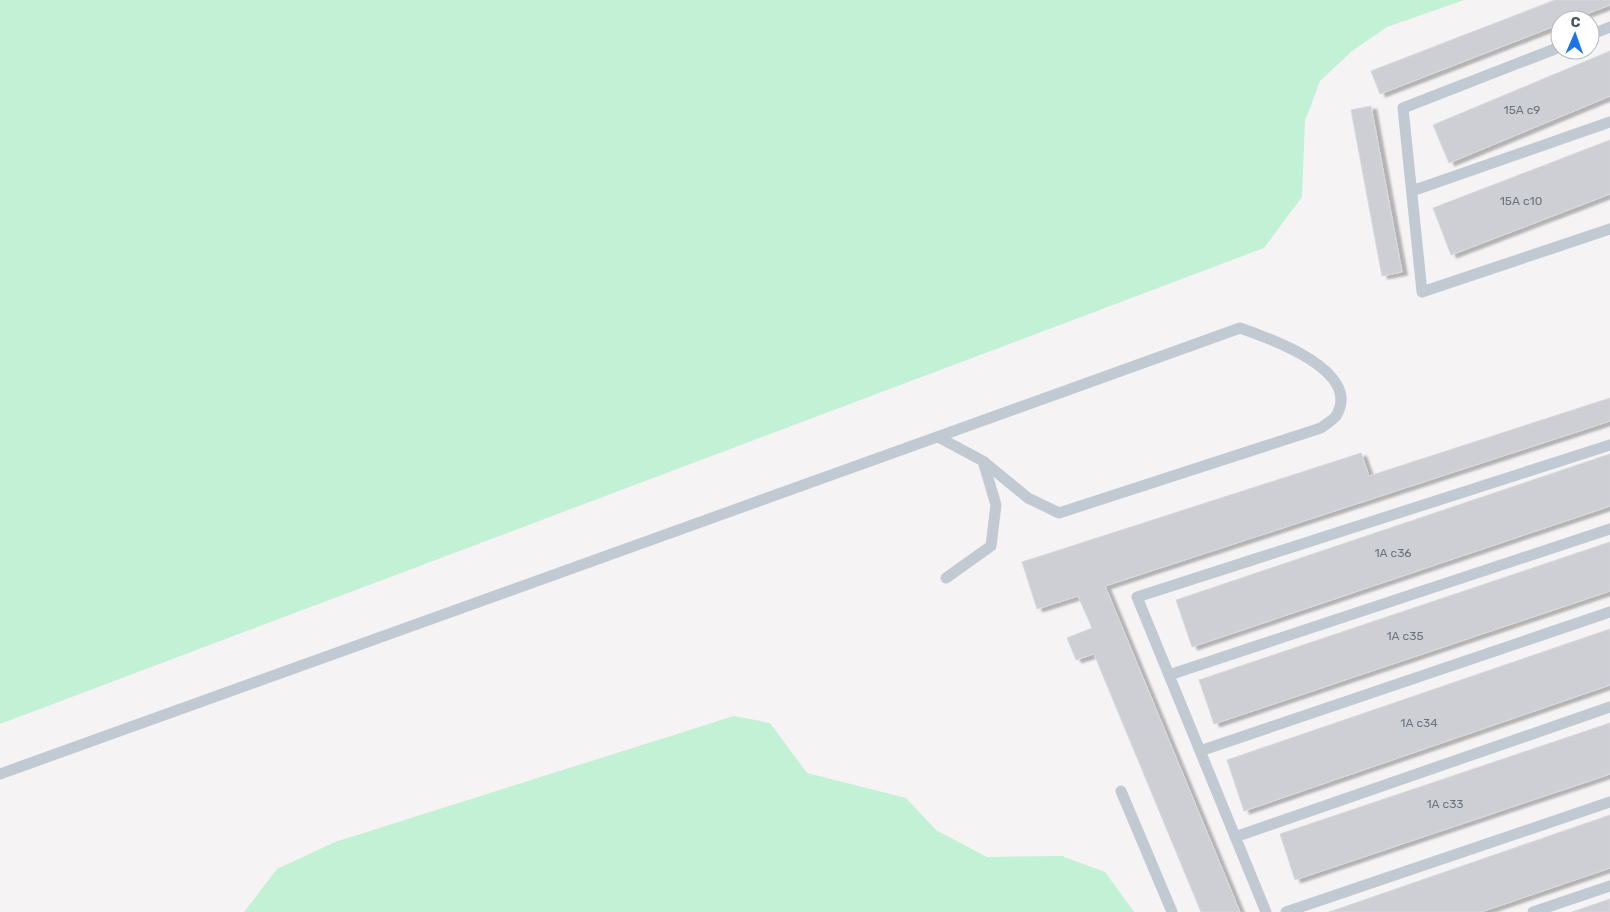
<svg xmlns="http://www.w3.org/2000/svg" width="1610" height="912" font-family="Rubik,sans-serif">
  <defs>
    <filter id="shadow"><feDropShadow dx="5.5" dy="3" stdDeviation="1" flood-color="#0004"/></filter>
  </defs>
  <rect width="100%" height="100%" fill="#f5f3f3"/>
  <path fill="#c3f1d5" d="M0,0H1464L1387,27L1352,51L1320,81L1305,121L1302,197L1264,248L0,724Z
    M734,716L770,723L807,773L906,798L936,830L987,857L1062,856L1105,872L1134,912H244L277,869L335,842Z"/>
  <path fill="#cdcfd5" stroke="#d7d9de" filter="url(#shadow)" d="M1555,0H1610V5L1570,20H1560V24L1380,94L1371,71Z
    M1610,51V96L1449,163L1433,125Z
    M1371,106L1402,272L1382,276L1351,110Z
    M1610,140V194L1451,255L1433,208Z
    M1610,398V421L1105,586L1240,912H1201L1094,654L1076,660L1067,638L1092,628L1078,596L1037,609L1022,562L1361,453L1369,476Z
    M1610,454V506L1192,647L1176,600Z
    M1610,542V591L1214,724L1199,680Z
    M1610,629V685L1244,811L1227,760Z
    M1610,723V774L1295,880L1280,834Z
    M1610,815V868L1481,912H1329Z
    M1610,899V912H1572Z"/>
  <g fill="none" stroke-linecap="round" stroke-linejoin="round">
    <path stroke="#c1cad2" stroke-width="11" d="M1590,35L1610,27
      M1560,47L1403,108L1422,292L1610,229
      M1412,191L1610,122
      M946,578L991,546L996,505L983,461
      M1169,675L1610,529
      M1200,751L1610,612
      M0,774L1240,328C1269,338 1364,371 1336,416C1333,420 1326,424 1321,428L1059,513L1028,498L983,461L938,437
      M1121,791L1172,912
      M1235,837L1610,707
      M1266,912L1137,597L1610,445
      M1286,912L1610,802
      M1533,912L1610,886"/>
  </g>
  <g text-anchor="middle" dominant-baseline="central" stroke-width="4" stroke-linejoin="round" paint-order="stroke">
    <g font-size="12" fill="#6b747e">
      <text x="1522" y="110">15А с9</text>
      <text x="1521" y="201">15А с10</text>
      <text x="1393" y="553">1А с36</text>
      <text x="1405" y="636">1А с35</text>
      <text x="1419" y="723">1А с34</text>
      <text x="1445" y="804">1А с33</text>
    </g>
  </g>
  <g transform="translate(1575 35) rotate(2)"><circle r="24" fill="#ffffff" stroke="#b7bbc0"/>
  <path d="M0-4L9 19L0 12L-9 19Z" fill="#1a73e8"/>
  <text y="-8" font-size="14" font-weight="bold" text-anchor="middle" fill="#4a5661">С</text>
  </g>
</svg>
